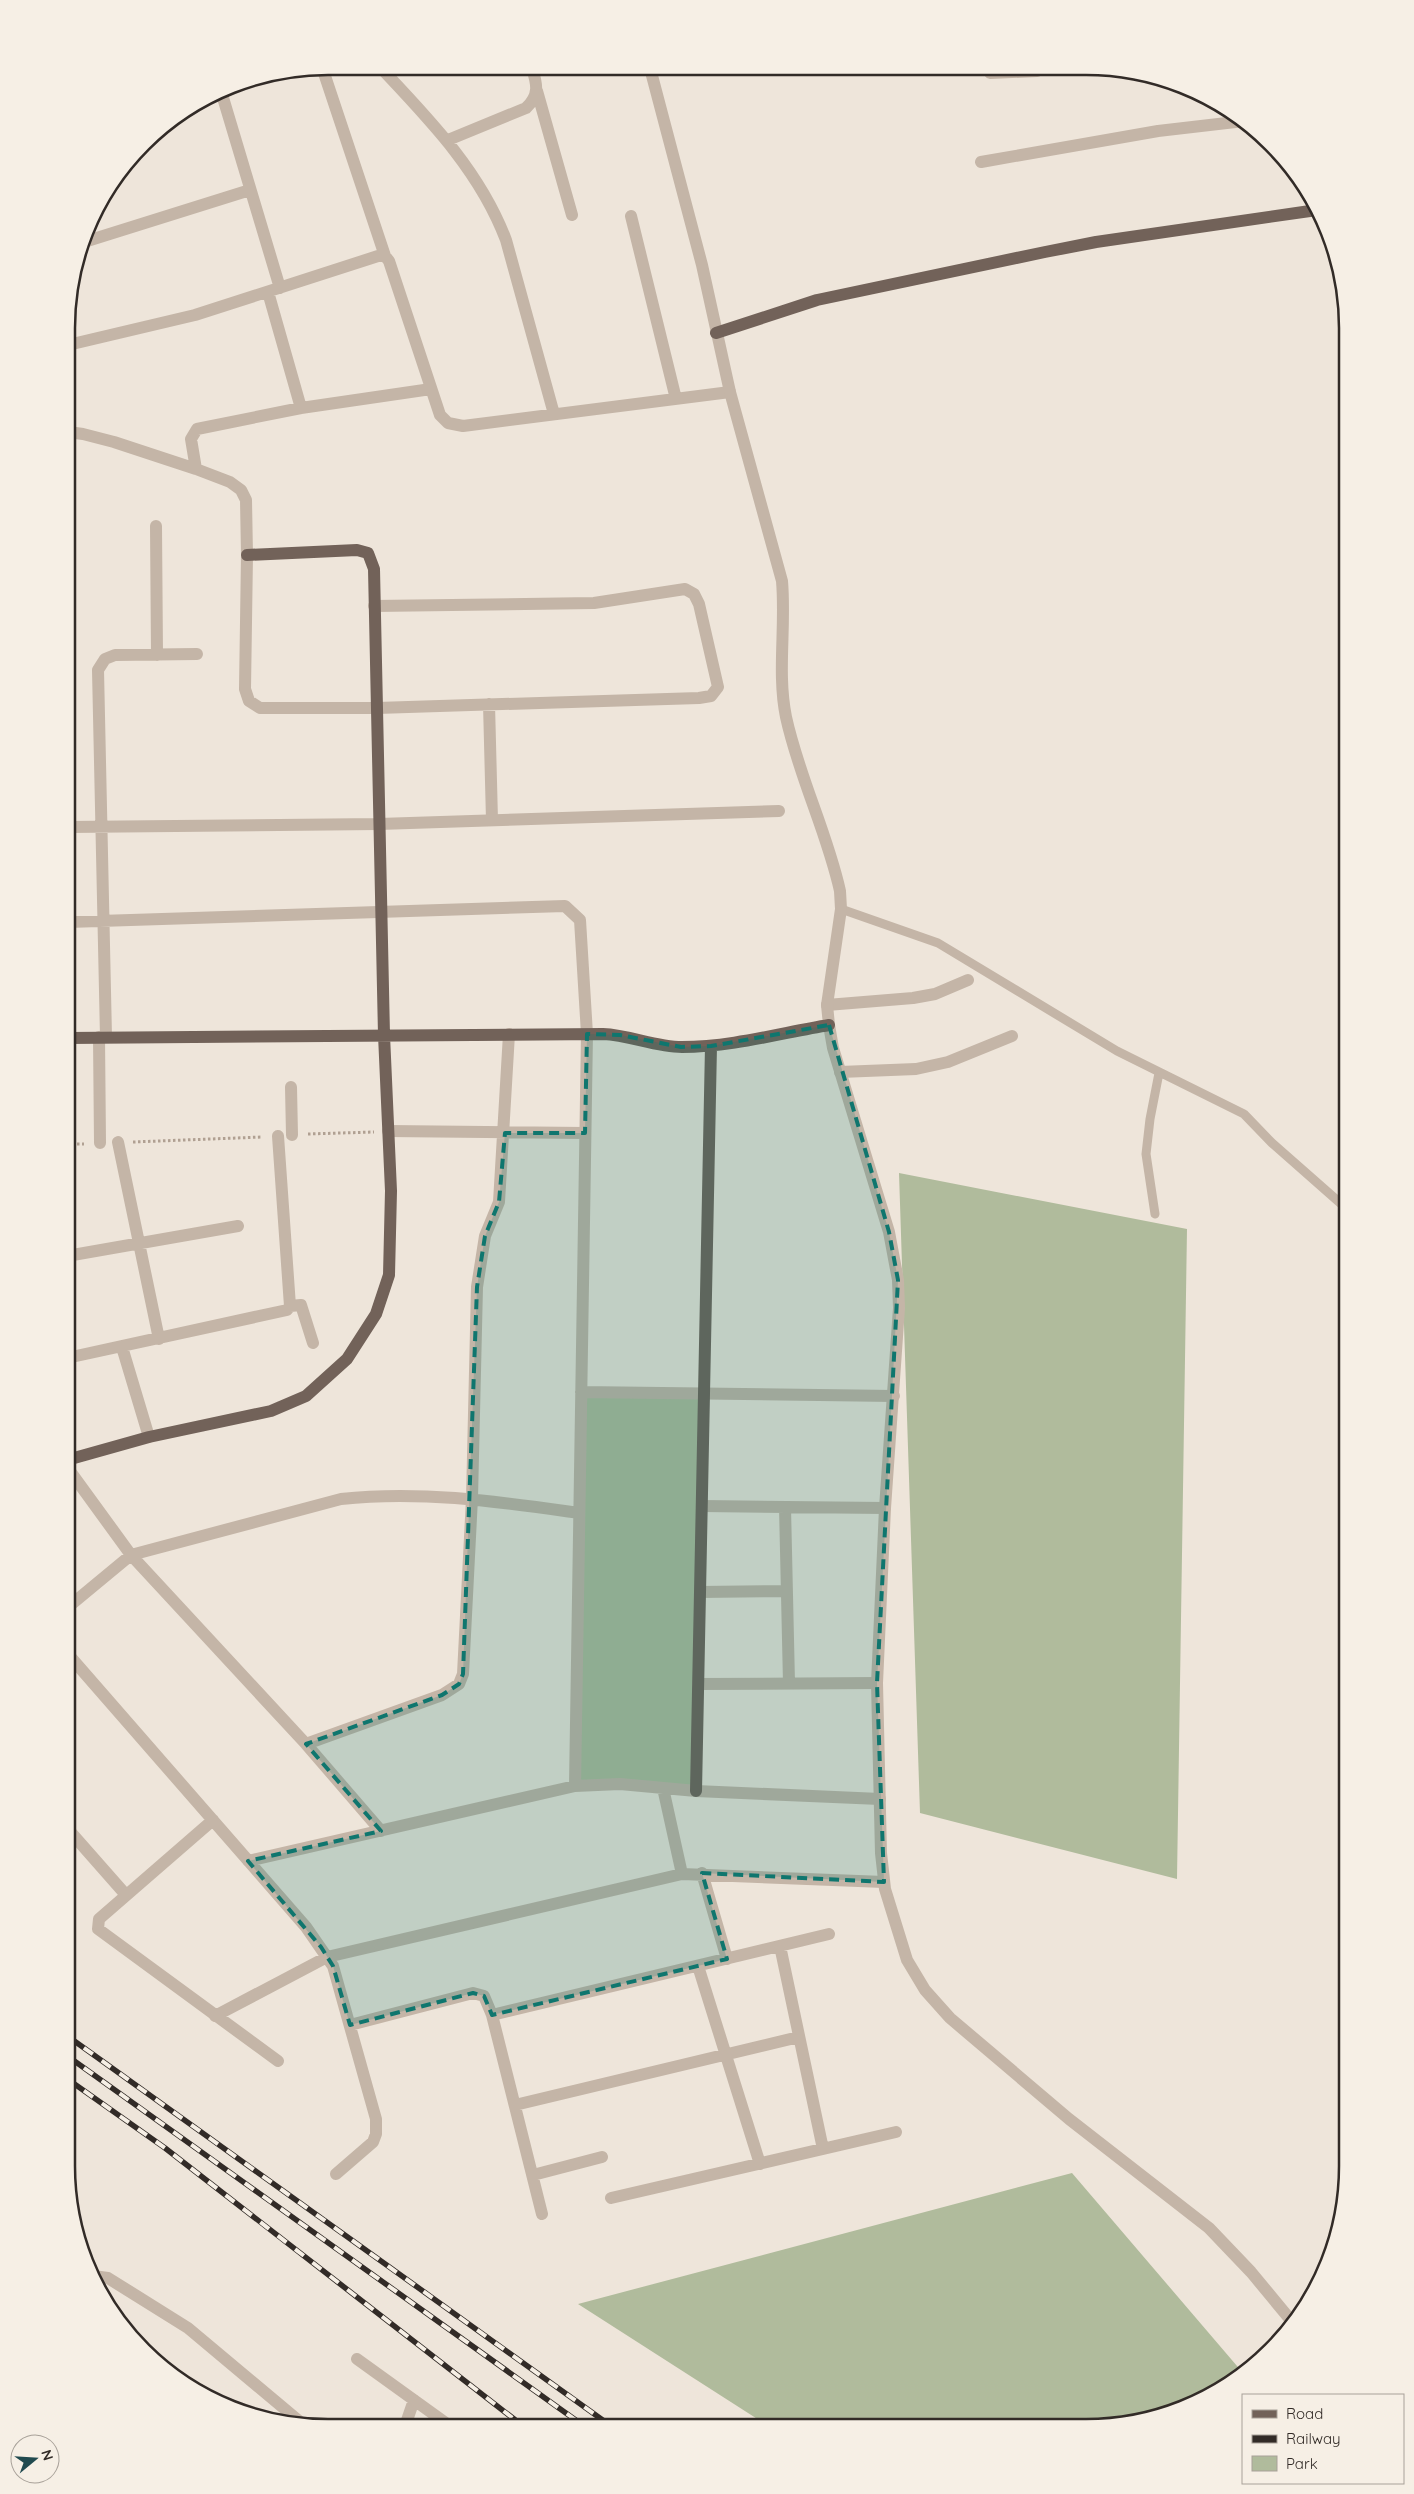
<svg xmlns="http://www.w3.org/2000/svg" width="1414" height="2494" font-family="Quicksand,sans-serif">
  <rect width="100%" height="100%" fill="#eee5da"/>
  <path fill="#b0bb9c" d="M899,1173L1187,1229L1177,1879L920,1813Z
    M581,1392L704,1394L696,1791L575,1786Z
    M1072,2173L1243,2373L1232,2384L1171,2414L1086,2428L770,2427L578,2304Z"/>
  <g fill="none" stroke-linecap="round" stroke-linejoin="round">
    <path stroke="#b0a092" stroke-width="3" stroke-dasharray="2.5 2.5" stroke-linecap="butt" d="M308,1134L374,1132
      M133,1142L262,1137
      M67,1144H84"/>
    <path stroke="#c4b5a7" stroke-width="9" d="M841,909L938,943L1117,1051L1244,1114L1272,1143L1347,1209
      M1155,1214L1146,1154L1150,1119L1159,1073"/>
    <path stroke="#c4b5a7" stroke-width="12" d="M322,67L385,256
      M380,67C429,119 480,171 506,240L554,414
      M988,70L990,73L1037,71
      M221,91L280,288
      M537,91L572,215
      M448,140L526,108C540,95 537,84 532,68
      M981,162L1158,131L1244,121
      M631,216L676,399
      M84,242L250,190
      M268,292L301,408
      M68,345L195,315L378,256H385L389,261L440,415L448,423L463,426L730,392
      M68,432L83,434L114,442L196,469L230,482L241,490L246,500L247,555L245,689L249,701L260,708H377L699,698L711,696L718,687L699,604L694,594L685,589L594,603L374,606
      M196,469L191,439L197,429L301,408L431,389
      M156,526L157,655
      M489,704L492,820
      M68,827L379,824L779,811
      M68,922L565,906L580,920L587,1034L575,1786
      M827,1005L913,998L935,994L968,980
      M99,1037L100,1143
      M106,1037L98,670L105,659L115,655L197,654
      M840,1072L916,1069L948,1062L1012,1036
      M291,1087L292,1135
      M388,1131L585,1133
      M118,1142L159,1339
      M67,1256L238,1226
      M290,1306L301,1305L313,1343
      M122,1347L149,1437
      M67,1358L287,1310L290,1306L278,1136
      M581,1392L894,1396
      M67,1467L131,1555L306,1744L381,1831
      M702,1506L885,1508
      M785,1507L789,1683
      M700,1592L787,1591
      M67,1608L131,1555L341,1499C421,1490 500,1502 579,1513
      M67,1653L306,1927L333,1966L376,2119V2134L373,2142L336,2174
      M698,1684L877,1683
      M306,1744L442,1695L459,1684L463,1674L472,1498L477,1287L485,1236L499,1202L509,1034
      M663,1788L682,1874
      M213,1820L99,1919L98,1929L278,2061
      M67,1828L126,1895
      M248,1861L575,1786L620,1784L696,1791L880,1799
      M702,1873L727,1959
      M780,1946L823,2149
      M698,1966L760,2164
      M492,2015L829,1934
      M215,2016L327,1957L682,1874L884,1882
      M350,2025L473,1993L484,1996L492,2015L542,2214
      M515,2105L799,2037
      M533,2175L602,2157
      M611,2198L896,2132
      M93,2276L108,2278L188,2328L305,2426
      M357,2359L450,2426
      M405,2426L414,2400"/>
    <path stroke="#c4b5a7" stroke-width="12" d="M650,68L702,265L730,392L782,581C786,627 777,673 786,717C799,777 827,832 840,891L841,909L827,1005L829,1025L833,1048L889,1232L898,1280L899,1308L885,1508L877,1683L881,1853L885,1889L907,1960L925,1990L950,2018L1069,2119L1209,2228L1251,2272L1294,2324"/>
    <path stroke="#726259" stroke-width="12" d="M716,333L817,300L1045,252L1096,242L1317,210
      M68,1038L603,1034C630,1035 655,1047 682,1047C731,1047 781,1033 829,1025
      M67,1460L149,1437L271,1411L306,1396L347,1359L376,1314L389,1275L391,1191L384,1035L374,569L368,553L357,550L247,555
      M696,1791L711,1046"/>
    <defs>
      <path id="rail" d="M66,2035L611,2426
        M66,2055L584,2426
        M66,2078L165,2148L523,2426"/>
    </defs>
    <use href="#rail" stroke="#322b27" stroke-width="5.5"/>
    <use href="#rail" stroke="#f6efe5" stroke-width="4" stroke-dasharray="11" stroke-linecap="butt"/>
  </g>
  <path fill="#0f766e" fill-opacity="0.2" stroke="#0f766e" stroke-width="4" stroke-dasharray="10 6" stroke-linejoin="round" d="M829,1025L889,1232L898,1280L877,1683L884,1882L702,1873L727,1959L492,2015L484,1996L473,1993L350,2025L333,1966L321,1947L248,1861L381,1831L306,1744L442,1695L459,1684L463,1674L477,1287L485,1236L499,1202L505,1133H585L587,1034L620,1035L681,1047L711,1046Z"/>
  <path d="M0 0H1414V2494H0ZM328 75H1086A253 253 0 0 1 1339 328V2166A253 253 0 0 1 1086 2419H328A253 253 0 0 1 75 2166V328A253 253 0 0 1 328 75Z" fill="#f6efe5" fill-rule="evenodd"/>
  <path fill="none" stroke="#322b27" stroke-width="2.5" d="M328 75H1086A253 253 0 0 1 1339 328V2166A253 253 0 0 1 1086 2419H328A253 253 0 0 1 75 2166V328A253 253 0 0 1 328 75Z"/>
  <rect x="1242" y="2394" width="162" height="90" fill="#f6efe5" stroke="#a8a199"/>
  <rect x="1252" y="2410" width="25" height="8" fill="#726259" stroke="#a8a199"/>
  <text x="1286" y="2419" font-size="15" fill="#322b27">Road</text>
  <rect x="1252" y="2435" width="25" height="8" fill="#322b27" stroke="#a8a199"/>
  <text x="1286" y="2444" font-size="15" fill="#322b27">Railway</text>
  <rect x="1252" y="2456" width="25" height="15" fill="#b0bb9c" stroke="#a8a199"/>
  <text x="1286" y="2469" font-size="15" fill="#322b27">Park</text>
  <g transform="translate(35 2459) rotate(72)"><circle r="24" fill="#f6efe5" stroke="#a8a199"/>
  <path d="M0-4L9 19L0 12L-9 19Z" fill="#214a4f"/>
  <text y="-8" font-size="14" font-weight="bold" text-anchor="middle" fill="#322b27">N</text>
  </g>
</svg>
